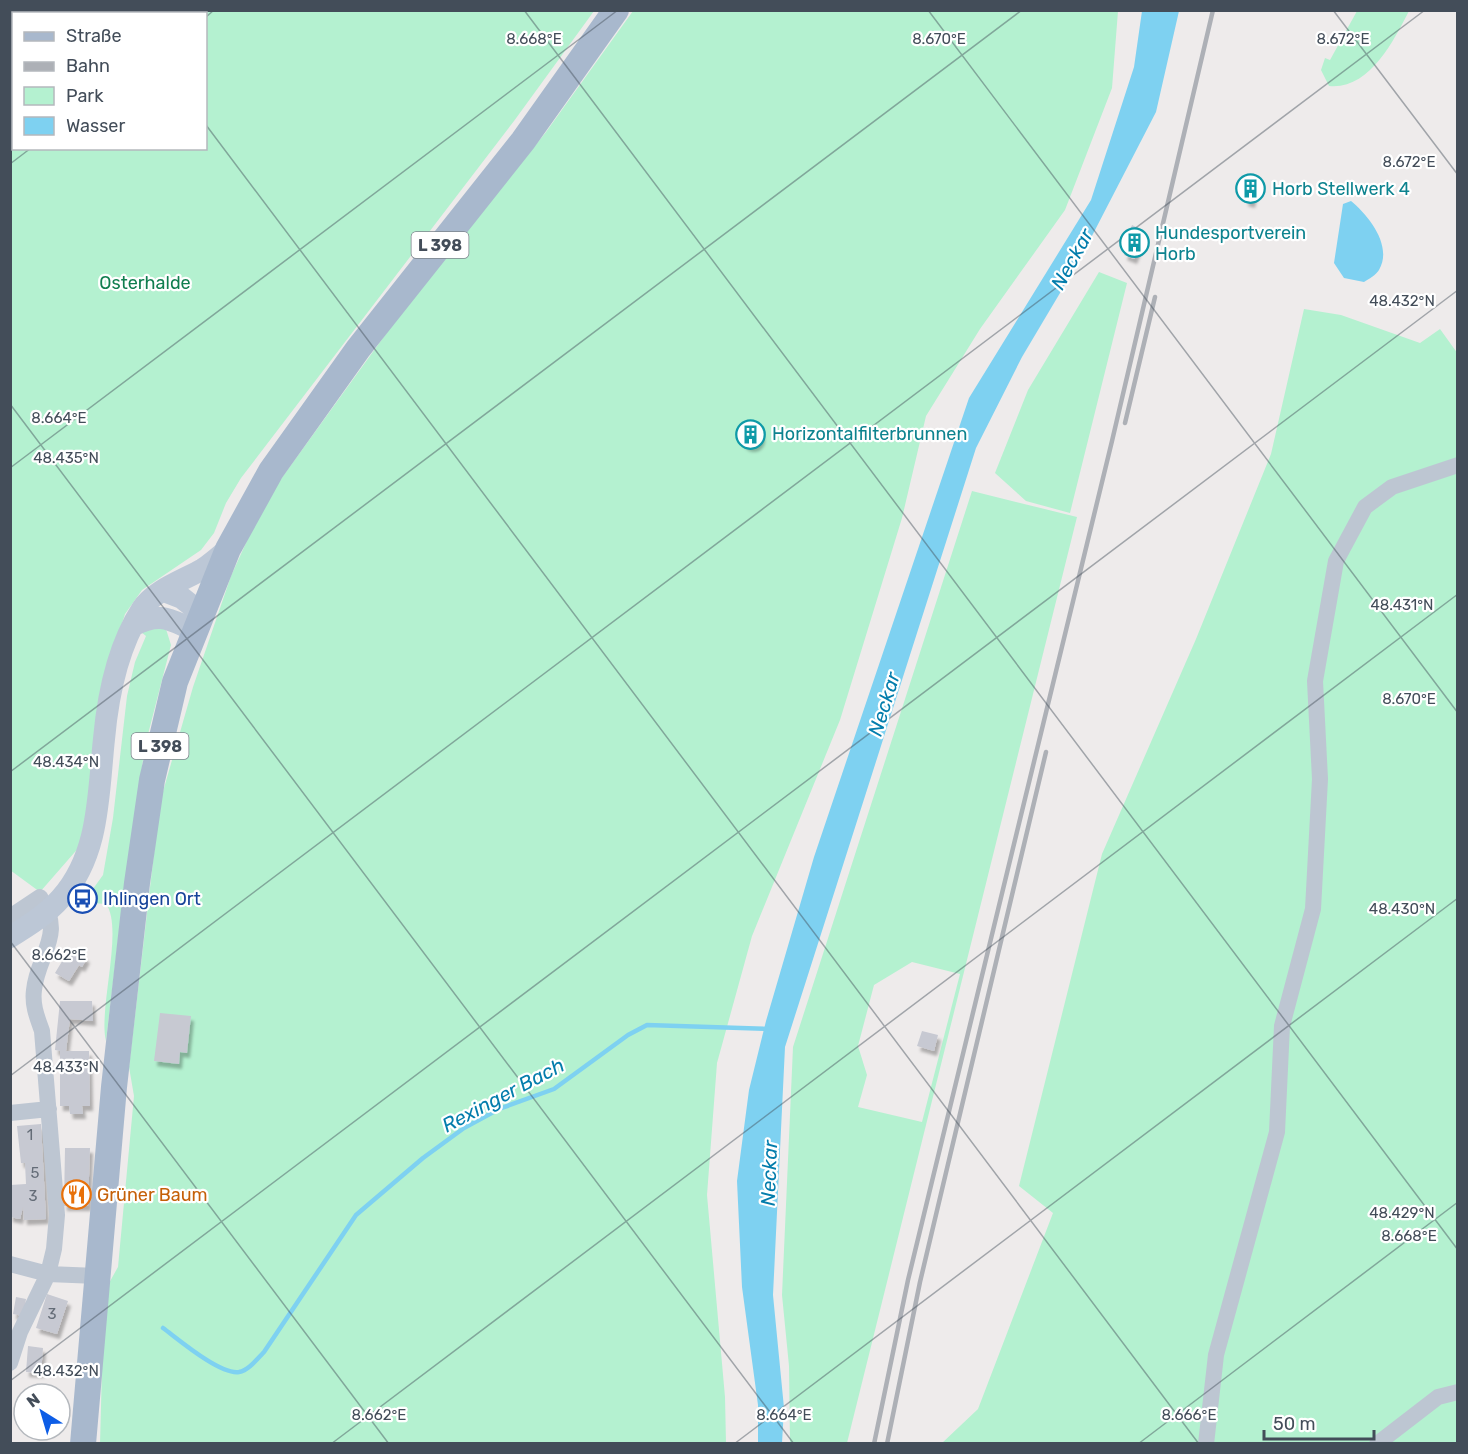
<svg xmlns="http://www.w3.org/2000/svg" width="1468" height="1454" font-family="Rubik,sans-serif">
  <defs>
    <filter id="shadow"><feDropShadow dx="3" dy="5" stdDeviation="1.5" flood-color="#0004"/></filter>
  </defs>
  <rect width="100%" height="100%" fill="#eeebeb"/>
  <path fill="#b4f1d0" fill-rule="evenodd" d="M10,11H594L514,121L241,478L226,503L214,533L201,550L142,590L125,614L102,686L91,805L81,845L40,892L10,870ZM14,14H206V148H14Z
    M633,11H1118L1112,88L1065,210L980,329L926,416L902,518L840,720L752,936L717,1063L707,1195L725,1397L726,1443L100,1444L104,1292L118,1267L134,1096L129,1067L160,802L193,687L231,576L265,501L409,302L546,132Z
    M1357,11H1409C1393,42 1369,90 1329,86L1321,70L1325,58L1330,60Z
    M1099,272L1127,283L1070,513L1026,501L995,473L1028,390Z
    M1304,309L1341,315L1420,343L1440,329L1458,354L1457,1443L941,1444L978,1409L1053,1213L1019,1186L1102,854L1196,639L1271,454Z
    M972,491L1077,517L847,1443H790L789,1366L782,1295L793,1047ZM912,962L960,974L922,1122L858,1107L867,1075L858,1046L874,985Z
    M145,628L166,629L171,645L145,746L123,898L106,1041C98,1010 124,928 106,904L92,903L90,893L103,875L113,818L127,696L135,662L146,636L141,632Z"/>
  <path fill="#7ed1f1" d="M1142,11H1179L1156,112L1079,261L1022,357L976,448L785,1047L773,1295L784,1408L782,1443H758V1405L742,1287L737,1181L749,1090L766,1021L814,857L969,398L1091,200L1134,67Z
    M1351,201C1369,216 1393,246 1379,270C1376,275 1369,279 1364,282L1344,278L1334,263L1343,204Z"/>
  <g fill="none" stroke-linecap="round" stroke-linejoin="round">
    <path stroke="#7ed1f1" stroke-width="4.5" d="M163,1328C178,1339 220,1375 239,1372C249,1370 257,1359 264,1352L356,1215L423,1158L464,1128L499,1109L554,1089L628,1035L647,1025L769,1029"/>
  </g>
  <path fill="#c7c9d2" filter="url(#shadow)" d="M1251,176L1258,177L1252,203L1245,201Z
    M1132,225L1140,229L1135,242L1140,244L1134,259L1124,255L1130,242L1126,241Z
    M740 436a11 11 0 1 1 22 0a11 11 0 1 1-22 0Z
    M70,948L87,958L82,967L79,965L69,981L55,973Z
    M60,1001H92L93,1021L70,1019L66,1051H89L90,1106H82L83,1114H70L69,1106H60V1051L55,1050Z
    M160,1013L191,1016L187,1053L180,1052L179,1064L154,1061Z
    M922,1031L938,1035L934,1051L917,1046Z
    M41,1124L46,1219L24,1220L23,1207L20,1219L10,1217V1185L26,1184L25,1163H21L17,1126Z
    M65,1148H90L88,1206H64Z
    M47,1294L68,1301L57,1334L36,1328Z
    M16,1297L26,1299L23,1316L13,1314Z
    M28,1346L43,1348L41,1373L26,1372Z"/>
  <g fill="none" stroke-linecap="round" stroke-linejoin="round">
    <path stroke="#bdc6d2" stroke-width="16" d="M10,917L40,897C66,935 38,953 34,990C32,1005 37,1017 42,1031L57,1215L54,1249L48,1274L20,1332L10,1363
      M10,1113L49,1109
      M10,1264L48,1274L97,1276
      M1206,1444L1216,1355L1277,1132L1282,1026L1313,909L1320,779L1315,681L1336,561L1365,507L1392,487L1458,465
      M1377,1444L1438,1397L1458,1392"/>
    <path stroke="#bcc7d6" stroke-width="22" d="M164,591L182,598L201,613
      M134,625C161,612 168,619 194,630
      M10,937C28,926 47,914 61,898C100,854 98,794 104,739C108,694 118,646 142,609C154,590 184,580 203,569C212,563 220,556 228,549"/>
    <path stroke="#a8b8cd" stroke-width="26" d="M83,1444L114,1087L137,883L152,780L175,682L228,549L271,471L358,349L523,141L616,10"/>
    <path stroke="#adb0b6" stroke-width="4.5" d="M1125,423L1155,297
      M874,1444L908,1280L1112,441L1213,10
      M887,1444L920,1282L1046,752"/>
  </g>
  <path fill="none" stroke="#434d59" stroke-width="1.5" stroke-opacity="0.45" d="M119,10L121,14M524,10L1458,1250M928,10L1458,713M1333,10L1458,175M206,17L214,10M206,125L1199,1444M10,164L31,148M10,404L794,1444M10,468L618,10M10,772L1022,10M10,941L389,1444M10,1076L1425,10M10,1381L1458,290M331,1444L1458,594M734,1444L1458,898M1138,1444L1458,1202"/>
  <defs>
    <symbol id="building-ring" viewBox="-11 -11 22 22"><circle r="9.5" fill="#fff" stroke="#0f9aa8" stroke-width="1.5"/><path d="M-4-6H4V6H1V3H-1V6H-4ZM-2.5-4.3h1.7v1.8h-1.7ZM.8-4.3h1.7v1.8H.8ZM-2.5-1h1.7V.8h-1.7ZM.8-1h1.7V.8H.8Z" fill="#0f9aa8"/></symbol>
    <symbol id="bus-ring" viewBox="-11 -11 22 22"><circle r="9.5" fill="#fff" stroke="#1a4fb4" stroke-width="1.5"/><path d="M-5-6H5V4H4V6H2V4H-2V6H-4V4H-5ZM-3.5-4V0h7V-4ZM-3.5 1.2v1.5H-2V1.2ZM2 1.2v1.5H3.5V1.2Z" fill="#1a4fb4"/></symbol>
    <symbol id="restaurant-ring" viewBox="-11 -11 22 22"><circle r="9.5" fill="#fff" stroke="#e8710a" stroke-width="1.5"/><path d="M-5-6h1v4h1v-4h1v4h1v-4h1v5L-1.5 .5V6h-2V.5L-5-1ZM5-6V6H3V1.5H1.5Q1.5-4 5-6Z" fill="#e8710a"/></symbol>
  </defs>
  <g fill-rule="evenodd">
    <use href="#building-ring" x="1234" y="172" width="33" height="33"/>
    <use href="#building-ring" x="1118" y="226" width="33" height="33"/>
    <use href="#building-ring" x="734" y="418" width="33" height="33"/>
    <use href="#bus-ring" x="66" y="882" width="33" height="33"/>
    <use href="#restaurant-ring" x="60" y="1178" width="33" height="33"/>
  </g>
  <g text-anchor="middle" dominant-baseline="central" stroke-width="4.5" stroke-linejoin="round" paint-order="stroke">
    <g font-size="15" fill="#646c77">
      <text x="30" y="1135">1</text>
      <text x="35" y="1173">5</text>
      <text x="33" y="1196">3</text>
      <text x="52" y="1314">3</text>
    </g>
    <g fill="#fff" stroke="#7b828b" stroke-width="1.5">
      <rect x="411.5" y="232" width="57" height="26" rx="4.5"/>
      <rect x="131.5" y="733" width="57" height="26" rx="4.5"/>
    </g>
    <g font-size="16" font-weight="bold" fill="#434d59">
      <text x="440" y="245">L 398</text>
      <text x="160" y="746">L 398</text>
    </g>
    <g font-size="18" fill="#0d838f" stroke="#fff" text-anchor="start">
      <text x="1272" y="189">Horb Stellwerk 4</text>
      <text x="1155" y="233">Hundesportverein<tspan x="1155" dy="21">Horb</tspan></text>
      <text x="772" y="434">Horizontalfilterbrunnen</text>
    </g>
    <g font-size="18" fill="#107e4f" stroke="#fff">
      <text x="145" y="283">Osterhalde</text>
    </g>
    <g font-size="18" fill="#164399" stroke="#fff" text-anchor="start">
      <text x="103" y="899">Ihlingen Ort</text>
    </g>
    <g font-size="18" fill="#c56008" stroke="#fff" text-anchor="start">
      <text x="97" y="1195">Grüner Baum</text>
    </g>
    <g font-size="20" font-style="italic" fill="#037dac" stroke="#fff">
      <text transform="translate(1072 259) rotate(-61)">Neckar</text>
      <text transform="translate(884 704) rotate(-73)">Neckar</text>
      <text transform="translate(503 1095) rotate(-28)">Rexinger Bach</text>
      <text transform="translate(769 1173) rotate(-88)">Neckar</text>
    </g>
  </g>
  <g font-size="15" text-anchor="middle" fill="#434d59" stroke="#fff" stroke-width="4.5" stroke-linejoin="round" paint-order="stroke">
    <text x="534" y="44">8.668°E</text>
    <text x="939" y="44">8.670°E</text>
    <text x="1343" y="44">8.672°E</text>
    <text x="1409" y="167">8.672°E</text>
    <text x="1402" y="306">48.432°N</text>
    <text x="59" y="423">8.664°E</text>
    <text x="66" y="463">48.435°N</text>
    <text x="1402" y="610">48.431°N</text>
    <text x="1409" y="704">8.670°E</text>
    <text x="66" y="767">48.434°N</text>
    <text x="1402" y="914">48.430°N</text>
    <text x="59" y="960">8.662°E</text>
    <text x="66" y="1072">48.433°N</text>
    <text x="1402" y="1218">48.429°N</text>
    <text x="1409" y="1241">8.668°E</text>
    <text x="66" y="1376">48.432°N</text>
    <text x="379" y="1420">8.662°E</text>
    <text x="784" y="1420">8.664°E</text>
    <text x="1189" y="1420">8.666°E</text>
  </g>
  <rect width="1468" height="1454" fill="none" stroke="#434d59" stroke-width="24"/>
  <rect x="12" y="12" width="195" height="138" fill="#ffffff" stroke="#b4b8bd" stroke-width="1.5"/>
  <rect x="24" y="32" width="30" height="9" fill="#a8b8cd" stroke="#b4b8bd" stroke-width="1.5"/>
  <text x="66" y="42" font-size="18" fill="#434d59">Straße</text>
  <rect x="24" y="62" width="30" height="9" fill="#adb0b6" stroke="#b4b8bd" stroke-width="1.5"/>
  <text x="66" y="72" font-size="18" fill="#434d59">Bahn</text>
  <rect x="24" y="87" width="30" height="18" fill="#b4f1d0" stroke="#b4b8bd" stroke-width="1.5"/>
  <text x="66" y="102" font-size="18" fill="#434d59">Park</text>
  <rect x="24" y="117" width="30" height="18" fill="#7ed1f1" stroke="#b4b8bd" stroke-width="1.5"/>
  <text x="66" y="132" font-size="18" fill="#434d59">Wasser</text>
  <g transform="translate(42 1412) rotate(323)"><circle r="28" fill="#ffffff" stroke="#b4b8bd" stroke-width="1.5"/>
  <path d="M0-4.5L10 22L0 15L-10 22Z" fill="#0d5de6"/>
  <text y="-9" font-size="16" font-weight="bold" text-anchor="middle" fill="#434d59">N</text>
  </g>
  <path d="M1264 1430v9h110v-9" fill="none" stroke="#434d59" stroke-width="3"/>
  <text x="1273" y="1430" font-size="18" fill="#434d59" stroke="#ffffff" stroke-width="4.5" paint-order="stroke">50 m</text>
</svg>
